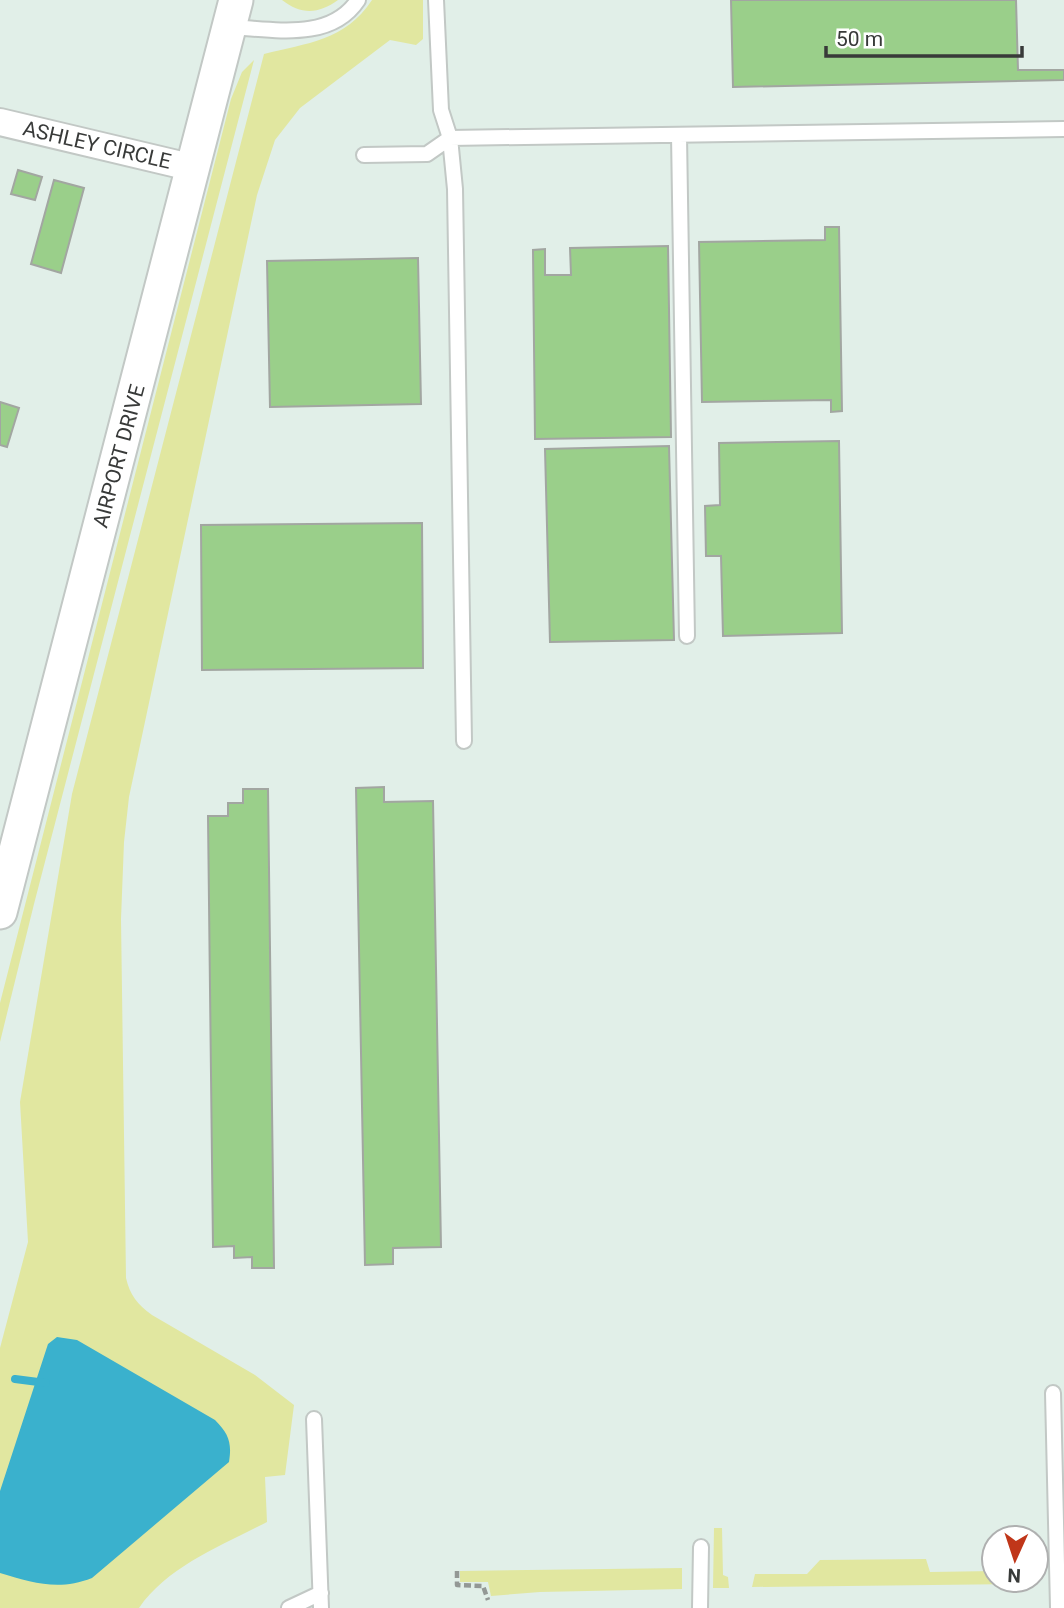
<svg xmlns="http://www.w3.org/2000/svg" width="1064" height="1608" font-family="Roboto,sans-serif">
  <rect width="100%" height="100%" fill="#f2f9f5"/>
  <path fill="#e1efe8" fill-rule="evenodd" d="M0,0H1064V1608H0ZM994,1538H1036V1580H994Z"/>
  <path fill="#e1e7a0" d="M282,0H338C319,14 301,15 282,0Z
    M372,0H423V39L416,45L390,40L300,108L275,140L257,195L129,797L124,842L121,919L126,1278C130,1295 137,1304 152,1315L255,1375L294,1405L285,1475L265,1477L267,1522C223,1545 168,1566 139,1608H0V1348L28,1242L20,1102L72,794L264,54C307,43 345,41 372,0Z
    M254,60L34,904L0,1042V1003L231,99L242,72Z
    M714,1528H722L723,1575L728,1577L729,1588H713Z
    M1036,1556L1046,1557L1049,1565H1043L1040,1580L1029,1584L752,1587L755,1574H807L820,1560L926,1559L930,1572L994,1571V1580H1036Z
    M682,1568V1589L540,1592L491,1596L488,1582H460V1571Z"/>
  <path fill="#3ab1cd" d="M57,1337L77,1340L215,1420C229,1434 232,1443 229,1462L92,1578C59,1591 33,1583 0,1573V1491L48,1344Z"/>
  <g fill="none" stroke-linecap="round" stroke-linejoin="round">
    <path stroke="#3ab1cd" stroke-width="8" d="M15,1379L46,1383"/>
  </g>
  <path fill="#9acf8a" stroke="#a2a6a1" stroke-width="2" d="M731,0H1016L1018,70H1064V80L733,87Z
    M18,170L42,177L35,200L11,194Z
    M54,180L84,188L61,273L31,264Z
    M825,227H839L842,411L831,412V400L702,402L699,242L825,240Z
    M668,246L671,437L535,439L533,250L545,249V275H571L570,248Z
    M418,258L421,404L270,407L267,261Z
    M0,402L19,408L7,447L0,445Z
    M839,441L842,633L723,636L721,556H706L705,506L720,505L719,443Z
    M669,446L674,640L550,642L545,449Z
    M422,523L423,668L202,670L201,525Z
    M384,787V802L433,801L441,1247L393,1248V1264L365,1265L356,788Z
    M243,789H268L274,1268H252V1257L234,1258V1246L213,1247L208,816H228V803H243Z"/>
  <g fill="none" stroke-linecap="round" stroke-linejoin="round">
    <defs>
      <path id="service" d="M436,0L441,110L450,138L1064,129
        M229,27C273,29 330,42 358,0
        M679,135L687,636
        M364,155L427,154L450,138L455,189L464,741
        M1053,1393L1058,1608
        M314,1419L321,1608
        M289,1608L321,1593
        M700,1608L701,1547"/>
      <path id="minor" d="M0,122L194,168"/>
      <path id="tertiary" d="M0,912L236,0"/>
    </defs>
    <use href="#service" stroke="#c2c8c5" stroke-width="18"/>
    <use href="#minor" stroke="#c2c8c5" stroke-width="30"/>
    <use href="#tertiary" stroke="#c2c8c5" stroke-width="37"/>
    <path stroke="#939895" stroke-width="4.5" stroke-dasharray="7 3.5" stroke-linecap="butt" d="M457,1571V1585L483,1586L488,1600"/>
    <use href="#service" stroke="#fff" stroke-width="14"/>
    <use href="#minor" stroke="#fff" stroke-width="26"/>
    <use href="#tertiary" stroke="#fff" stroke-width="33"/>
  </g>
  <g text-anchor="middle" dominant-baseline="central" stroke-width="5" stroke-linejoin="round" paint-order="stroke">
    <g font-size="21" fill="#383a39" stroke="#fff">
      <text transform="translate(97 145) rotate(13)">ASHLEY CIRCLE</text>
      <text transform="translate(119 456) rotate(-75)">AIRPORT DRIVE</text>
    </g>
  </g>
  <g transform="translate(1015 1559) rotate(183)"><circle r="33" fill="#ffffff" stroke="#afb0b0" stroke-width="2"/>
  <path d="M0-5L12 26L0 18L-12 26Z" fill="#c03619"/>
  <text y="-10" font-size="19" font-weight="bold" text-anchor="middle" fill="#383a39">N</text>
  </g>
  <path d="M826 46v10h196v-10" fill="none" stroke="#383a39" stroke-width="3.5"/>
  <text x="836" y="46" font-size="21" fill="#383a39" stroke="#ffffff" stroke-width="5" paint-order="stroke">50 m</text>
</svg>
